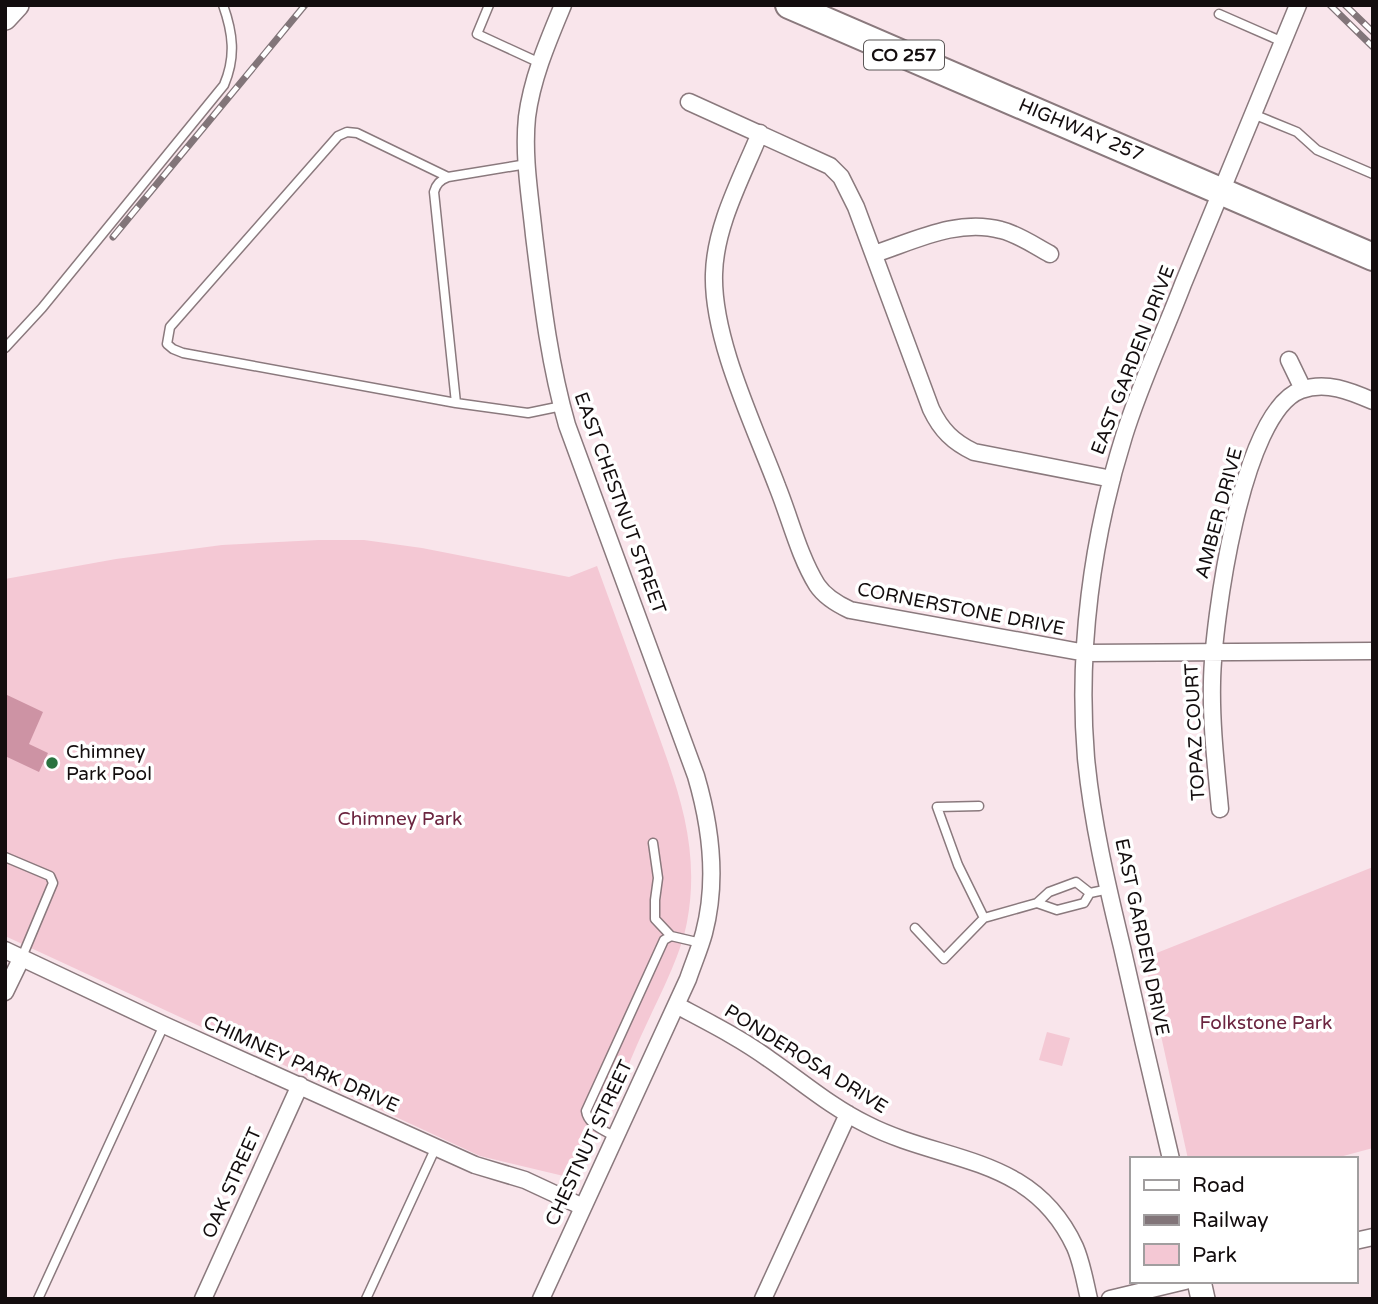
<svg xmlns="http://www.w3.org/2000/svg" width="1378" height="1304" font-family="'Varela Round',sans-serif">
  <rect width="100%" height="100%" fill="#f9e5eb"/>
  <path fill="#f4c8d4" d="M318,540H364L422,548L569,577L597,566C614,613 631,659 648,706C674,779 702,842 687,922C680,960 653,1008 637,1045C618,1088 600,1141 572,1178L480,1156L5,936V579L116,559L222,545Z
    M1373,867V1148L1332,1159H1188L1144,958Z
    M1047,1032L1070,1038L1062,1066L1039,1060Z"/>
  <path fill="#cd93a4" d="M5,694L43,712L29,744L48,753L39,772L5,756Z"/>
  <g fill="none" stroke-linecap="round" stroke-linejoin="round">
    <defs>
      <path id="lane" d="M489,5L477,34L540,63
        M1219,14L1283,42
        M1253,114L1297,132L1317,150L1373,174
        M527,164L448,177C440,180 436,184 434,192L456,403L528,413L562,406
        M448,177L357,133L347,132L338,136L170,327L167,344L173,349L183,353L456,403
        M5,348L42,308L224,85C236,57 233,33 223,5
        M979,806L937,807L958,865L984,918L1037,903
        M653,843L658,878L655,900V919L671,936
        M5,857L50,876L53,883L22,957
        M1090,893L1076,882L1049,892L1037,903L1057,910L1084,903L1090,893L1109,889
        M915,928L944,959L984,918
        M615,1137C604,1130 588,1125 586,1111L664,940L671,936L701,943
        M38,1299L164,1025
        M366,1299L436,1147"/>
      <path id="street" d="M689,102L830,166L841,177L856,207L931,409C941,430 953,442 974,452L1112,479
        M760,133C742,177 715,226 714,274C712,339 754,425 777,486C790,518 799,556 817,585C825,597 837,604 850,610L1086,653L1373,651
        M874,254C914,241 958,218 1001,230C1018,234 1035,246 1050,254
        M1289,360L1303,389
        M1220,809C1216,766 1211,724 1212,682C1213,623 1241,412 1301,390C1326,381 1350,391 1373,401
        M5,950L164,1025L475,1165L525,1180L583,1207
        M5,992L22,957
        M676,1005C708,1022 740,1038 769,1059C801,1081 831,1107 866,1124C944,1164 1032,1154 1075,1247C1082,1263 1085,1282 1089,1299
        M1171,1159C1154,1088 1138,1018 1122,947C1107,885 1092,821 1086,758C1077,651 1092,538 1124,436C1140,384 1164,334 1183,284C1221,191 1260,98 1298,5
        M1355,1241L1373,1237
        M203,1299L300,1085
        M541,1299L688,979C693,964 700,948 704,933C718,880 711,827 696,776L567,425C549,362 542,300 534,235C530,196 523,156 527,117C532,78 548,41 563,5
        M763,1299L848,1114
        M1110,1299L1185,1281"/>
      <path id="secondary" d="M5,18L17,5
        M1199,1281L1203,1299"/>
      <path id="primary" d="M789,5L1373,257"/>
    </defs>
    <use href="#lane" stroke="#8a797d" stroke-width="11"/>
    <use href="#street" stroke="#8a797d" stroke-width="19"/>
    <use href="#secondary" stroke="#8a797d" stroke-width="26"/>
    <use href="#primary" stroke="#8a797d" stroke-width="30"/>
    <use href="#lane" stroke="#fff" stroke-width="8"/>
    <use href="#street" stroke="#fff" stroke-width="16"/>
    <use href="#secondary" stroke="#fff" stroke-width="23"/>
    <use href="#primary" stroke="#fff" stroke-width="26"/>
    <defs>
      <path id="rail" d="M1330,5L1373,47
        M1345,5L1373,32
        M113,237L305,5"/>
    </defs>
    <use href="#rail" stroke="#827579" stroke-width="7"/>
    <use href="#rail" stroke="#fff" stroke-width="4.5" stroke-dasharray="13" stroke-linecap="butt"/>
  </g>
  <circle fill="#2a723f" stroke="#fff" stroke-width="2.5" cx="52" cy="763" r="7"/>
  <g text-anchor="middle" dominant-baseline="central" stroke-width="7" stroke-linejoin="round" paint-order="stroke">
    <rect fill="#fff" stroke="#5a5656" stroke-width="2" x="864" y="40.5" width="80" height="29" rx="5"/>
    <g font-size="18" font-weight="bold" fill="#130d0e">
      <text x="904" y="55">CO 257</text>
    </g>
    <g font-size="19" fill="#130d0e" stroke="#fff">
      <text transform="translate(1081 130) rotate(23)">HIGHWAY 257</text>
      <text transform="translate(1133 360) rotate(-69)">EAST GARDEN DRIVE</text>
      <text transform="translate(620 503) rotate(70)">EAST CHESTNUT STREET</text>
      <text transform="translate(1219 513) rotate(-75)">AMBER DRIVE</text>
      <text transform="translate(961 609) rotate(11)">CORNERSTONE DRIVE</text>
      <text transform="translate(1195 732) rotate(-93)">TOPAZ COURT</text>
      <text transform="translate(1142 937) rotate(78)">EAST GARDEN DRIVE</text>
      <text transform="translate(806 1059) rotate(32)">PONDEROSA DRIVE</text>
      <text transform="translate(301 1064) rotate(24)">CHIMNEY PARK DRIVE</text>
      <text transform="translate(589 1143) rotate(-65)">CHESTNUT STREET</text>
      <text transform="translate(232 1183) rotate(-66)">OAK STREET</text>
    </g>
    <g font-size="19" fill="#130d0e" stroke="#fff" text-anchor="start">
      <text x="66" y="752">Chimney<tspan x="66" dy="22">Park Pool</tspan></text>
    </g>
    <g font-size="19" fill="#6c2540" stroke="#fff">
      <text x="400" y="819">Chimney Park</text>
      <text x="1266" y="1023">Folkstone Park</text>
    </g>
  </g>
  <rect width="1378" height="1304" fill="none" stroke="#130d0e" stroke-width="14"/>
  <rect x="1130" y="1157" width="228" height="126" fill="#ffffff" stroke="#a19e9f" stroke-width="2"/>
  <rect x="1144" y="1180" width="35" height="10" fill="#ffffff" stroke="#a19e9f" stroke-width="2"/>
  <text x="1192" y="1192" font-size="21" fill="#130d0e">Road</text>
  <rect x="1144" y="1215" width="35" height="10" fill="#827579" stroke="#a19e9f" stroke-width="2"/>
  <text x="1192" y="1227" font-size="21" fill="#130d0e">Railway</text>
  <rect x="1144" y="1244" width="35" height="21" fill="#f4c8d4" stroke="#a19e9f" stroke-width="2"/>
  <text x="1192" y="1262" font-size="21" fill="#130d0e">Park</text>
</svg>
